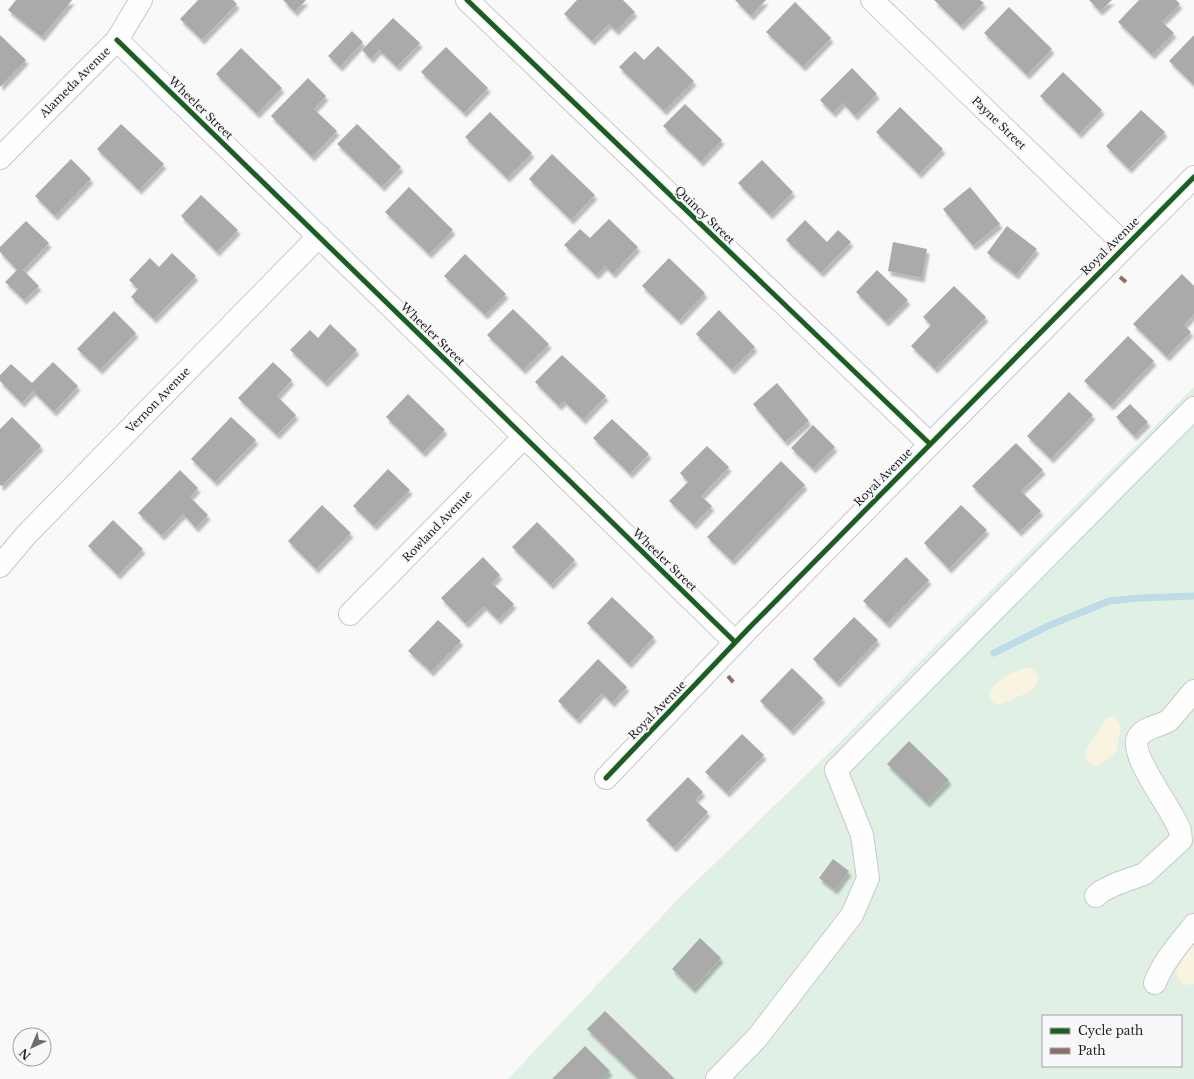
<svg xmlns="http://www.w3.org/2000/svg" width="1194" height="1079" font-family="'Libre Baskerville',serif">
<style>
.green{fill:#e1f0e4;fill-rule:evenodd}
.sand{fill:#f9f4e0}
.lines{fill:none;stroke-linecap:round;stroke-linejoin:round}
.stream{stroke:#bedce8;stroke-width:7}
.building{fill:#abaaab;filter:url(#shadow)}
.minor-casing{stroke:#c8c8c9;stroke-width:24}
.minor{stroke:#fefefe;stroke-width:22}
.quiet{stroke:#8d6e63;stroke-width:4;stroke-dasharray:8 4;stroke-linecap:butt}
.cycleway-casing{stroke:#f8f8fb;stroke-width:8}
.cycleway{stroke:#1b5e20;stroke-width:5}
.labels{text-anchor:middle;stroke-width:4;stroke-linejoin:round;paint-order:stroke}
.street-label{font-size:11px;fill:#212223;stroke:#f8f8fb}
</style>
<defs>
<filter id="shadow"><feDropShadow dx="2.5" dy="4.5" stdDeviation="1" flood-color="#0004"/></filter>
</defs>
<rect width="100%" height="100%" fill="#f9f9fa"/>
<path class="green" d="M1194,387V1079H508L682,895L838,744ZM1043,1016H1181V1066H1043Z"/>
<path class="sand" d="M1029,667L1036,672L1039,678L1032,691L998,705C996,703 992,702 991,699C985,688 1006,675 1014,672C1019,670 1024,669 1029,667Z
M1114,717L1121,725L1117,750L1112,756L1098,766L1091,764L1084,756L1086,750L1107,718Z
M1194,942V984L1184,985L1175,973L1191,944Z"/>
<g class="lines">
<path class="stream" d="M994,653L1048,626L1109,601L1139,598L1194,596"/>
</g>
<path class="building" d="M16,0H72L42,37L8,10Z
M198,0H233L237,4L202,40L180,19Z
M283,0H306L295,12Z
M577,0H623L635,12L616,31L609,24L592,41L564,14Z
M735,0H766L751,16Z
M934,0H980L984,3L961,26Z
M1089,0H1112L1100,11Z
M1139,0H1176L1180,4L1162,22L1174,33L1152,55L1118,22Z
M795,2L831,38L803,67L766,32Z
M1009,7L1052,49L1027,75L984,33Z
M393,18L420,43L397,67L379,50L371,59L362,50Z
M352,31L363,42L340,67L328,56Z
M0,35L26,60L0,87Z
M1194,35V85L1169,61Z
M658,46L694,81L664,111L619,67L635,51L644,60Z
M446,47L488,88L464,113L421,72Z
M241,48L282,88L257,114L216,74Z
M852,68L877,94L855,116L843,103L833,113L820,100Z
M1063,72L1102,110L1079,134L1040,96Z
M308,78L326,96L314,109L337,131L312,157L271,116Z
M685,104L722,140L701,162L663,126Z
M900,107L943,149L919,174L876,132Z
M1141,110L1165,132L1129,169L1106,146Z
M490,112L532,153L507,178L465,137Z
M121,124L164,164L139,190L97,149Z
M357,124L401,167L382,187L337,144Z
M552,154L595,195L571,220L529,179Z
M71,159L91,179L55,216L35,196Z
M762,160L793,192L770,215L738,183Z
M409,187L453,230L429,254L385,212Z
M970,187L1000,224L973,246L943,209Z
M201,195L238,230L217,252L181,216Z
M609,219L638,247L613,274L605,266L596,275L564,245L580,229L590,238Z
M805,220L827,242L838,230L851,242L821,273L786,240Z
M26,221L49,243L23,270L39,286L24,300L5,282L17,270L0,252V247Z
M1007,226L1037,249L1016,275L987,253Z
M893,242L927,249L922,278L888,271Z
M172,253L196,276L154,319L131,297L138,289L129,280L150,258L159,267Z
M465,254L506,294L485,315L444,276Z
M669,258L705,293L679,321L642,286Z
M877,270L908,300L886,322L856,292Z
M1182,274L1194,286V314L1184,325L1191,332L1167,357L1133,324Z
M954,286L986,317L935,369L911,346L931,325L923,317Z
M513,309L549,344L523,370L487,335Z
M719,310L755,347L732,370L696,334Z
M114,311L136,333L100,370L77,349Z
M330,324L357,350L325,383L290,350L310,330L318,338Z
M1128,336L1154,361L1111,406L1084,381Z
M562,355L606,396L583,420L564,401L559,406L535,382Z
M53,362L78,386L54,412L33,391L22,403L0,381V375L11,364L32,383Z
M273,362L292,380L277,396L296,415L277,435L238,398Z
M777,383L809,421L785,442L753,404Z
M1069,392L1093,415L1051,459L1027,436Z
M408,394L445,430L423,453L386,417Z
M1130,404L1148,422L1134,436L1116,417Z
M12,417L41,446L2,486L0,485V429Z
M231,417L256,440L215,482L191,459Z
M612,419L649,454L630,474L593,438Z
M813,425L835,447L813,469L791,448Z
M1016,443L1043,470L1021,491L1041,511L1019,532L972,486Z
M707,446L729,467L701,496L712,506L694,525L669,501L688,482L680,473Z
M781,461L805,485L732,561L707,537Z
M388,469L410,490L374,526L353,506Z
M180,470L198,488L190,497L208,515L196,528L183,514L162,536L138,513Z
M322,505L351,533L316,569L288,541Z
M961,505L987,530L949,569L924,543Z
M113,520L143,549L118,575L88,546Z
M537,522L575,560L551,585L512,547Z
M483,557L500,575L492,583L514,604L498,620L484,606L466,624L441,598Z
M906,557L929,580L887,624L863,601Z
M612,597L654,637L629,664L587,623Z
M854,617L878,640L837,683L813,659Z
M438,620L461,641L431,672L408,651Z
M598,659L627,687L612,703L602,693L577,720L558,701Z
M792,668L823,698L791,731L760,701Z
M742,734L764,755L727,793L705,772Z
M909,741L949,780L927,803L887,764Z
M688,777L703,792L695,800L708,812L674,848L646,820Z
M833,859L849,871L835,890L819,878Z
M700,938L721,958L693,989L672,969Z
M605,1011L675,1079H639L587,1029Z
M585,1046L610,1071L602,1079H552Z"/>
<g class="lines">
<defs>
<path id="minor" d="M467,0L930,444
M872,0L1125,245
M117,40L735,642
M0,158L117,40L141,0
M0,566L26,535L319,236
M350,614L524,437
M606,778L749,628L1194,177
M1096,896L1102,891L1116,884L1144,874L1181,840C1180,838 1181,834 1180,831C1175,812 1126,753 1139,736C1146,727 1159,726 1168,721C1174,716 1188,697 1194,691
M1155,983C1163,961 1180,943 1194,925
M717,1079L757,1038L852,915L868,878L862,835L836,770L1194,408"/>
</defs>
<use href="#minor" class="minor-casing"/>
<use href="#minor" class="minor"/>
<path class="quiet" d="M1120,277L1126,282
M728,676L734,683"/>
<defs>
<path id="cycleway" d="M467,0L930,444
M117,40L735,642
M606,778L749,628L1194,177"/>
</defs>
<use href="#cycleway" class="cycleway-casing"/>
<use href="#cycleway" class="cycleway"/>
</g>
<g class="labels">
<g class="street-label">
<text transform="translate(75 82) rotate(-45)" y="4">Alameda Avenue</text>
<text transform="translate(201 108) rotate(44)" y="4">Wheeler Street</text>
<text transform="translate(999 123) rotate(44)" y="4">Payne Street</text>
<text transform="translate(705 215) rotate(44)" y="4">Quincy Street</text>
<text transform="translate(1110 246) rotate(-45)" y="4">Royal Avenue</text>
<text transform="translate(433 334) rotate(44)" y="4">Wheeler Street</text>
<text transform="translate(158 400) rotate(-46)" y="4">Vernon Avenue</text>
<text transform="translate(883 477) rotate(-45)" y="4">Royal Avenue</text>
<text transform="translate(437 526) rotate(-46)" y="4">Rowland Avenue</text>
<text transform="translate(665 560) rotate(44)" y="4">Wheeler Street</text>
<text transform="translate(657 710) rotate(-46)" y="4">Royal Avenue</text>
</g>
</g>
<rect x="1042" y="1015" width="140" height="52" fill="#f8f8fb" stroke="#a2a2a5"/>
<rect x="1050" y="1028" width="20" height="6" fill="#1b5e20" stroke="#a2a2a5"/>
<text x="1078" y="1035" font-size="12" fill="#212223">Cycle path</text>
<rect x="1050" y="1048" width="20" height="6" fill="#8d6e63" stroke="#a2a2a5"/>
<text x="1078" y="1055" font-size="12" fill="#212223">Path</text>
<g transform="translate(32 1047) rotate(224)"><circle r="19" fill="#f8f8fb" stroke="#a2a2a5"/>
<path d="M0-3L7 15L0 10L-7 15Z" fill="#6d6d6e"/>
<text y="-6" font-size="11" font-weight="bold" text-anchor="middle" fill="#212223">N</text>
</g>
</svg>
